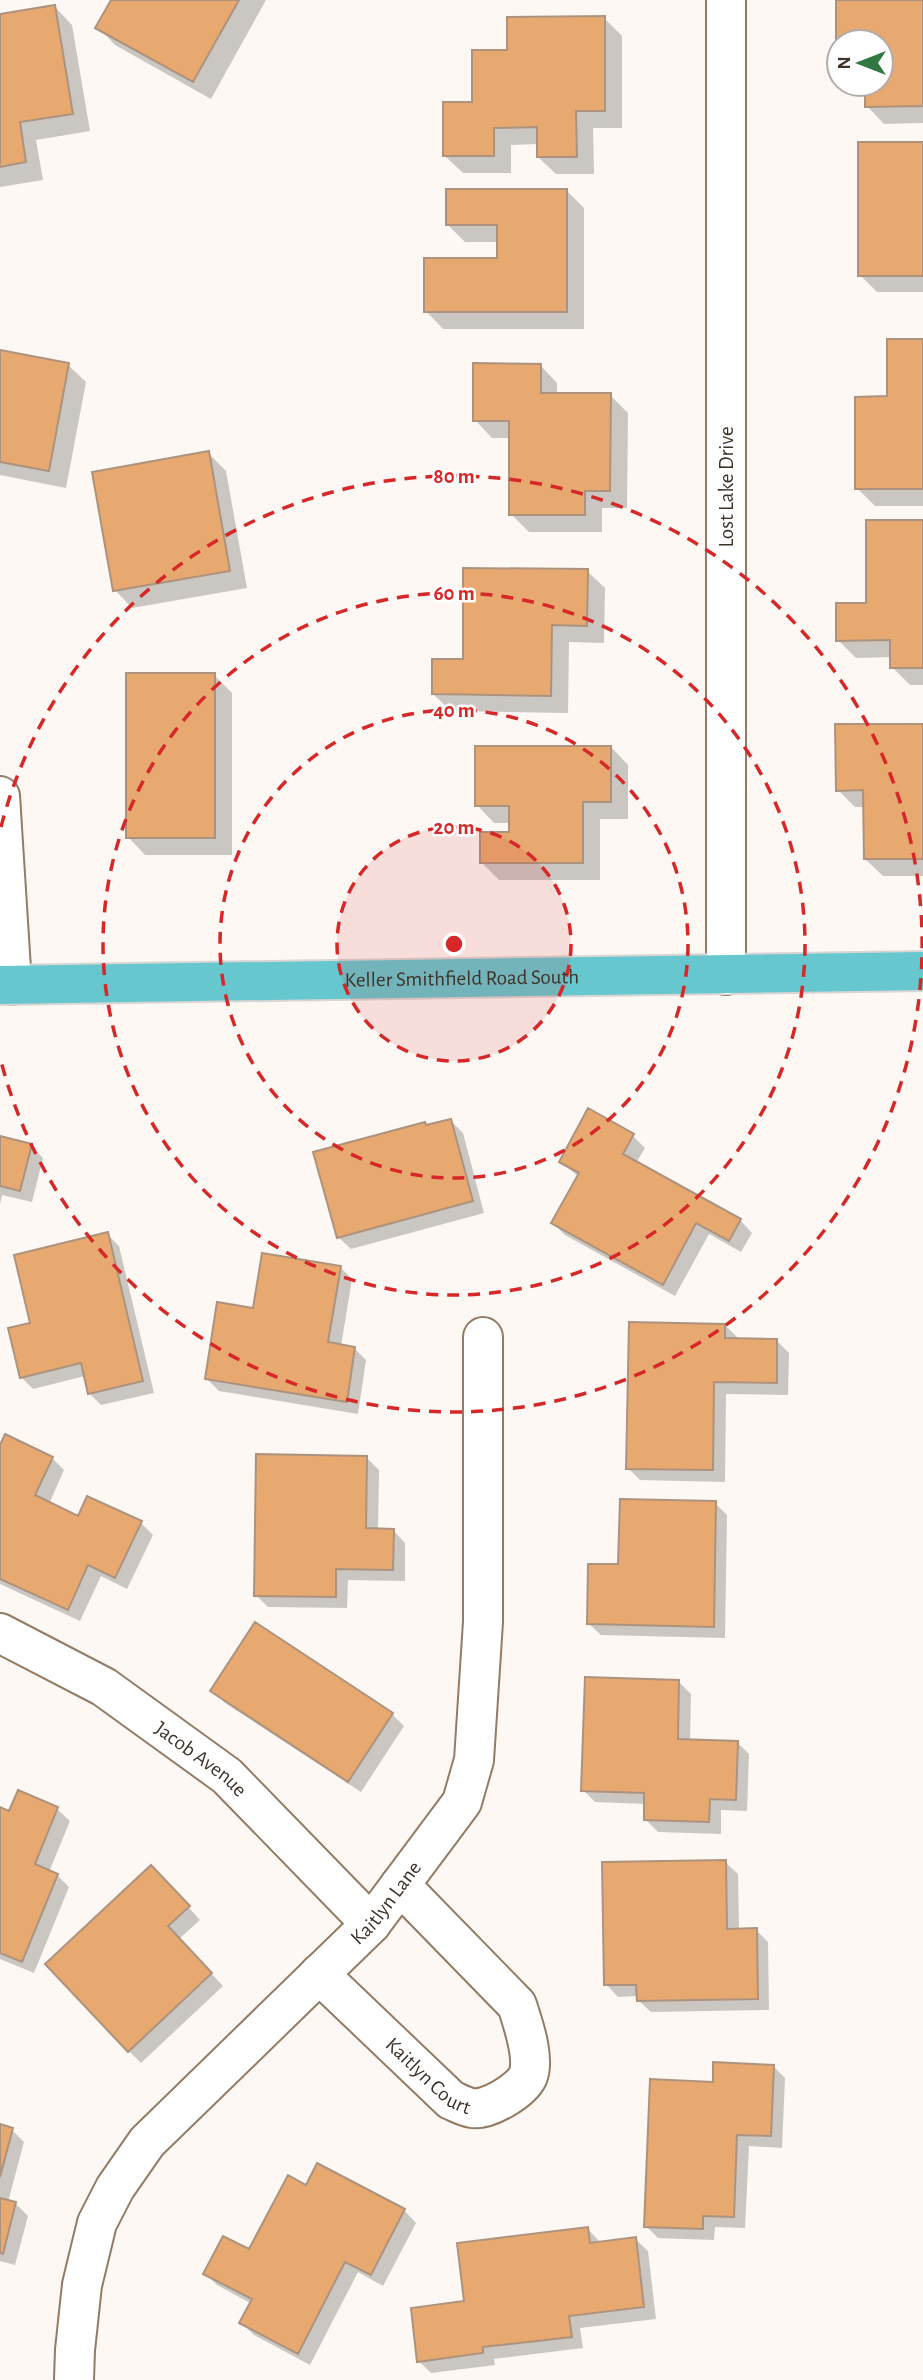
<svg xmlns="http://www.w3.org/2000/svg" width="923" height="2380" font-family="'Alegreya Sans',sans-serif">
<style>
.shadow{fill:#0003}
.building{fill:#e8a970;stroke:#ad937e;stroke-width:2}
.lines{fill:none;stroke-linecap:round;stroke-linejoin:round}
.minor-casing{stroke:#937c66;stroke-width:42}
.major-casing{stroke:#d8d6d4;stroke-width:42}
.minor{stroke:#fff;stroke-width:38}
.major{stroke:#66c7ce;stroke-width:38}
.ring{fill:none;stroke:#d62828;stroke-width:3.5;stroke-dasharray:12 9}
.labels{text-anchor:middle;stroke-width:5;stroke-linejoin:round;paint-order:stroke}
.street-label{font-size:21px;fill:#3d3329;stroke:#fff}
.centre{fill:#d62828;stroke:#fff;stroke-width:3.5}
.ring-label{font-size:21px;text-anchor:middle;font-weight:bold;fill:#d62828;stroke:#fff;stroke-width:5;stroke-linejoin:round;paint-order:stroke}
</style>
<rect width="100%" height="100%" fill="#fdf8f3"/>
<path class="shadow" d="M113,0H266L211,99L115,45L98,27Z
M837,0H923V123L884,124L867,106L866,84H881V42H842L838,38Z
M55,7L72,25L90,131L36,140L43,180L0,187V16Z
M604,18L622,36V128H593L594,174H556L538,157V144L511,145V173H463L445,156L474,103L509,51Z
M923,144V292H877L860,275Z
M566,190L584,208V329H443L426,311L499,259V242H465L448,225Z
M923,341V506H875L857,488L889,398Z
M0,352L68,365L86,382L66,488L0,475Z
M540,365L557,383V395H610L628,413L627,508H602V532H529L511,514V438H492L475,420Z
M208,453L226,471L247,588L132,608L115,590Z
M923,522V685H910L892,667V657L856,658L838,640L867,605Z
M587,571L605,588L604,643L569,642L568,713L451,711L433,694Z
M214,675L232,693V855H145L128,837Z
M923,725V876H883L865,859V807H855L838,790Z
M611,747L628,765V819H600V880H499L481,862L511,834V823H494L477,805Z
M451,1121L463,1133L484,1213L351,1249L338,1237L428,1127Z
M633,1136L645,1148L636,1163L740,1220L752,1233L741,1252L709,1234L675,1296L565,1235L553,1223L579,1177L561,1162Z
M0,1138L31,1146L43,1158L32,1202L2,1195L0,1204Z
M107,1234L119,1246L154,1393L101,1405L89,1393L85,1376L33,1389L21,1377L32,1324Z
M340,1267L352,1279L341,1346L354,1348L366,1360L358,1414L219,1391L207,1379L255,1310Z
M725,1325L737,1337V1340L777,1341L789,1353L788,1395L726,1394L725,1482L640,1480L628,1468Z
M0,1449L52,1458L64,1470L49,1504L79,1518L141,1523L153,1535L127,1589L101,1576L80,1621L0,1584Z
M367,1458L379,1470L378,1530H393L405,1543V1581L348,1580L347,1608L268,1607L256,1595Z
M715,1503L727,1515L725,1638L601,1635L588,1623L620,1566Z
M679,1682L691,1694L690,1741L737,1742L749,1754L747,1811L721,1810V1834L658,1832L646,1820V1804L595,1802L583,1790Z
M213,1691L392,1714L404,1726L361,1792L225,1703Z
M19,1793L57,1809L70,1821L49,1872L57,1875L69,1887L34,1973L0,1959V1809L10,1813Z
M725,1862L738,1874L739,1930H756L768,1942L769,2010L651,2012L638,2000V1996L618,1997L606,1984Z
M163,1879L200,1920L179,1939L223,1986L141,2063L129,2051Z
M773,2066L785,2078L782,2148L749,2146L745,2228L715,2227L714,2240L658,2238L646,2226L714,2083Z
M0,2126L12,2130L24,2142L8,2202L15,2203L28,2216L15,2265L0,2261Z
M306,2187L404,2210L416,2223L383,2286L358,2272L310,2365L254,2335L242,2323L252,2304L217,2285L205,2273L250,2251Z
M587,2228L599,2241L600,2244L635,2239L648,2251L656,2319L580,2328L583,2348L494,2359L495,2365L431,2373L419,2361L466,2303Z"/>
<path class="building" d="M111,0H239L193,82L95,28Z
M836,0H923V106L865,107V84H881V42H864V38L836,39Z
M55,5L73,114L20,122L26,162L0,167V14Z
M605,16V111H576L577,157H537V127L494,128V156H443V102H472V50H507V17Z
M858,142H923V276H858Z
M446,189H567V312H424V258H497V225H446Z
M887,339H923V489H855V397L887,396Z
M0,350L69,363L49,471L0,462Z
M473,363L541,364V393H611L610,491H585V515H509V421H473Z
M209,451L230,571L113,591L92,472Z
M866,520H923V668H890V640L836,641V603H866Z
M463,568L588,569L587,626L552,625L551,696L432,694V659H463Z
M126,673H215V838H126Z
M835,724H923V859H864L863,790L836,791Z
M475,746H611V802H583V863H480V832H509V806H475Z
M588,1108L634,1134L623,1154L741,1219L729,1241L696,1223L663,1285L551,1223L579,1173L559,1162Z
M451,1119L473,1201L337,1238L313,1152L425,1122L426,1125Z
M0,1136L32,1144L20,1191L0,1186Z
M108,1232L143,1381L88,1394L81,1363L20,1378L8,1328L30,1323L14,1255Z
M262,1253L341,1266L328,1342L355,1347L347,1402L205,1379L217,1302L253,1308Z
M629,1322L725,1324V1338L777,1339V1383L714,1382L713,1470L626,1469Z
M5,1434L53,1457L35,1495L78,1516L87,1496L142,1521L115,1578L88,1565L68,1610L0,1579V1445Z
M256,1454L367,1456L366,1528L394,1529L393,1570L336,1569V1597L254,1596Z
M620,1499L716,1501L714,1627L587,1624L588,1564H618Z
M255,1622L393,1713L348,1782L210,1691Z
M585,1677L679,1680L678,1739L738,1741L736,1800L710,1799L709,1822L644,1820V1793L581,1791Z
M18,1790L58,1807L35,1864L58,1874L22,1962L0,1953V1807L9,1811Z
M726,1860L727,1929L757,1928L758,1999L637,2001L636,1985H604L602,1862Z
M151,1865L190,1906L168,1926L212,1973L128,2052L45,1964Z
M713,2062L774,2065L771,2136L737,2135L734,2217L703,2216V2229L644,2227L650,2079L713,2082Z
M0,2124L13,2128L0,2177Z
M317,2163L405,2209L371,2275L345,2262L298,2354L239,2323L252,2299L203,2274L223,2236L249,2249L288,2175L306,2185Z
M0,2198L16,2202L3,2254L0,2253Z
M588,2227L590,2243L636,2237L644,2307L569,2316L572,2337L483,2347V2353L417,2362L411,2308L464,2301L457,2243Z"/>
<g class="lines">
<defs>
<g id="minor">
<path d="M726,0V975"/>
<path d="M0,796L12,985"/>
<path id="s1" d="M0,1633L104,1687L227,1776L371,1924"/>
<path id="s2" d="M319,1974L451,2100C458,2103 465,2107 472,2108C487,2111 521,2091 528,2076C535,2057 523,2024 517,2005L400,1885"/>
<path id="s3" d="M74,2380L75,2350L82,2285L97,2223L115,2188L147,2142L371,1924L462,1802L474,1760L483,1622V1337"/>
</g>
<g id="major">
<path id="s4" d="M0,985L923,971"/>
</g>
</defs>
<use href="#minor" class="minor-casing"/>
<use href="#major" class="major-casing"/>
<use href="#minor" class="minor"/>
<use href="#major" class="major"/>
</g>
<circle cx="454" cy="944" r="117" fill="#d62828" fill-opacity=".12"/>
<g class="ring">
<circle cx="454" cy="944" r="117"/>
<circle cx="454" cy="944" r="234"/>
<circle cx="454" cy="944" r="351"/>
<path d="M1 827A468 468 0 1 1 1 1061"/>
</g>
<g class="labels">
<g class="street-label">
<text transform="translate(726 487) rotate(-90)" y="7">Lost Lake Drive</text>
<text dy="7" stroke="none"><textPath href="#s4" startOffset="462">Keller Smithfield Road South</textPath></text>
<text dy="7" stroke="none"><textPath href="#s1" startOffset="238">Jacob Avenue</textPath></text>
<text dy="7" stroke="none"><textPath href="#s3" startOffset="593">Kaitlyn Lane</textPath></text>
<text dy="7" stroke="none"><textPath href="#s2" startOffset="150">Kaitlyn Court</textPath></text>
</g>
</g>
<circle cx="454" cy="944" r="10" class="centre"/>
<g class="ring-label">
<text x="454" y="483">80 m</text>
<text x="454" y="600">60 m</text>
<text x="454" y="717">40 m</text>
<text x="454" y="834">20 m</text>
</g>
<g transform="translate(860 63) rotate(270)"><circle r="33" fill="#ffffff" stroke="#b1ada9" stroke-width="2"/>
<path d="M0-5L12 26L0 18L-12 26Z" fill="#307743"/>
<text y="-10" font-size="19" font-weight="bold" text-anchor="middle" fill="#3d3329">N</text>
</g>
</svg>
